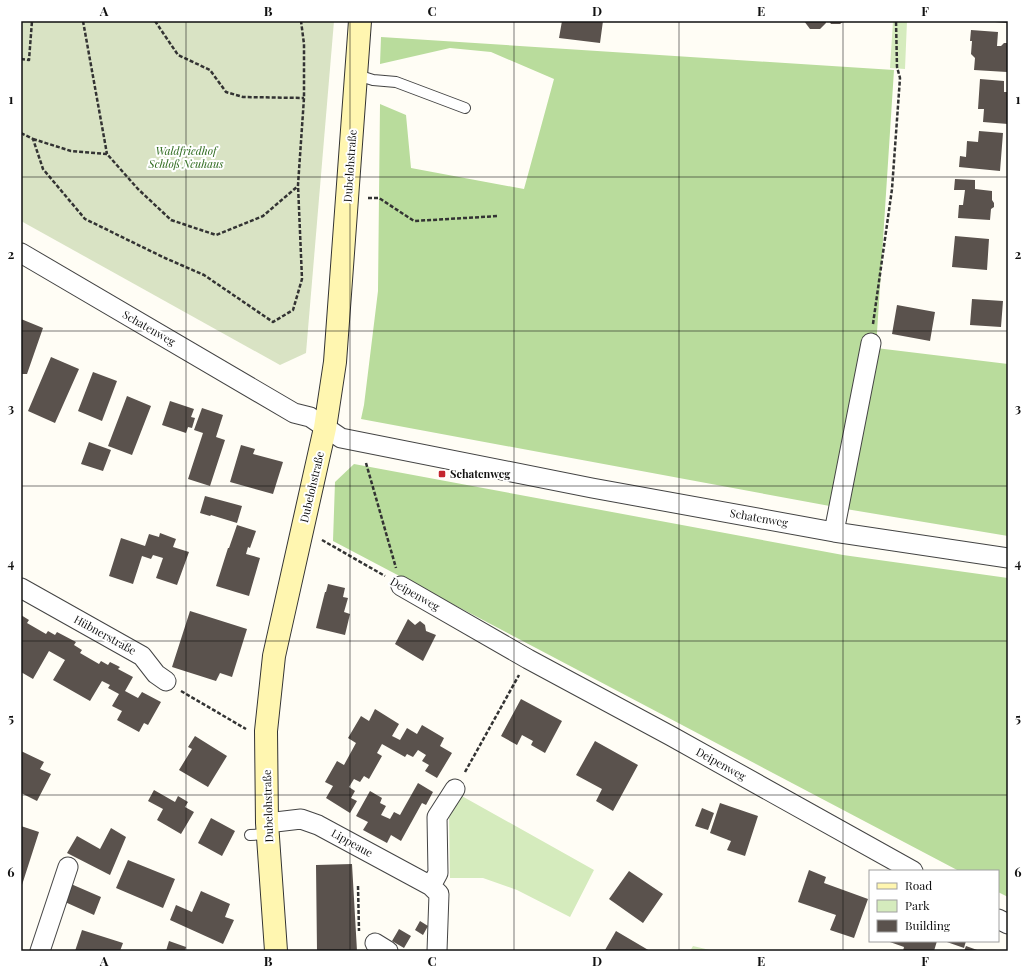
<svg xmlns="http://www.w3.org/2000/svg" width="1029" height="972" font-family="'Playfair Display',serif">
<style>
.green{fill:#d5ebbd}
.forest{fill:#b9dc9c}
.cemetery{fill:#d9e3c4}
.building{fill:#5a524d}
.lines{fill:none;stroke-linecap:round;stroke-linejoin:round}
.service-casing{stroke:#444;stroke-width:12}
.minor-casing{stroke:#444;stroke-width:21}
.secondary-casing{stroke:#333;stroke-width:24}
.path{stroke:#333;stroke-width:2.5;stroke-dasharray:4 2;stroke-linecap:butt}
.service{stroke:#fff;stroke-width:10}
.minor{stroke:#fff;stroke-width:19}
.secondary{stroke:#fff6b0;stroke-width:22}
.grid{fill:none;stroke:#111;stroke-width:1;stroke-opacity:0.55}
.poi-dot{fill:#c4262e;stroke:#fff;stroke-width:1.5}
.labels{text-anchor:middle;stroke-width:4;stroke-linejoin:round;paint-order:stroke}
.park-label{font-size:11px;font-style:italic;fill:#2f6b1f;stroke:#fff}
.street-label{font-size:11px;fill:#111;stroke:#fff}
.poi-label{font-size:11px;font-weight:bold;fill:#111;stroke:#fff;text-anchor:start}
.neatline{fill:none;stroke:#111;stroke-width:1.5}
.grid-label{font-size:13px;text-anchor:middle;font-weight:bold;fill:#111}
</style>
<rect width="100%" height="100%" fill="#fffdf5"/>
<path class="green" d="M893,21H907L905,69L890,68Z
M460,795L594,870L570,917L517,890L483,878H450L449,813Z
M693,946L714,951H690Z"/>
<path class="forest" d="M381,37L894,70L876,348L1008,364V536L846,509L361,419L364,405L378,291L380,104L406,115L411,168L524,189L554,79L491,52L450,48L380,64Z
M354,464L843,555L1008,578V897L998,892V871H959L333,541L335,482Z"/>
<path class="cemetery" d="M21,21H334L306,353L280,365L21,221Z"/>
<path class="building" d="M562,21H603L600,43L559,38Z
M804,21H826V23L820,29H810Z
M829,21H844L840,24H831Z
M995,21H1007V23L995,22Z
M971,30L998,32L997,46H1001L1004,43H1008L1007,72L974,70L975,58L971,54L972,41H970Z
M980,79L1004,81V92H1008V124L983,122L984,109H978Z
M979,131L1003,133L1000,171L959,167L960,156L966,157L967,141L978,142Z
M955,179L975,180V189L992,191V200L994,203V207L991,209L990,220L958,218L959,205H963L965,190H954Z
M955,236L989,239L987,270L952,267Z
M972,299L1003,301L1001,327L970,325Z
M897,305L935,312L930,341L892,334Z
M21,319L43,328L27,374H21Z
M51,357L79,369L55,423L28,411Z
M93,372L117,381L102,421L78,411Z
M127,396L151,406L132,455L108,446Z
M170,401L194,409L191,417L195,418L192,428L188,427L186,433L162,425Z
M202,408L223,415L216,437L225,440L210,486L188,479L203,433L194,430Z
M89,442L111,450L103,471L81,464Z
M241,445L255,449L253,454L283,462L273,494L230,482Z
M205,496L242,506L237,523L211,515L210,516L200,513Z
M237,525L256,531L250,548L248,547L246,554L260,558L249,596L216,586L228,548H229Z
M160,533L176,539L173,547L189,552L177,585L156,578L163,558L153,555L151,559L142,556L133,584L109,576L121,538L145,546L149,534L159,537Z
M328,584L345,588L343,597L348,598L344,612L350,614L345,635L316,628L325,592H326Z
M190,611L247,629L232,677L220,673L216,681L172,667Z
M21,615L29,620L27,623L46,634L48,631L55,635L57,632L76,642L74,645L82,650L80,653L99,664L101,661L108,665L110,662L120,667L118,669L133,677L125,691L138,698L142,692L161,702L148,725L144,723L139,732L117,720L122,711L112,706L119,694L108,688L110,685L102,681L90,701L53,680L65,660L49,651L33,679L21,672Z
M408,619L415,625L420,621L425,625L426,631L436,635L423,661L395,644Z
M521,699L562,721L545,753L531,745L533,741L522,735L517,745L501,736Z
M375,709L399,724L392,736L400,740L407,728L417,734L422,725L444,738L440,746L452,753L437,778L425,771L429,765L422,761L426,755L418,750L413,757L407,754L405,757L382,744L377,753L382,756L369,779L364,776L360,782L354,779L349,787L355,791L351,798L357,801L350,813L326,798L333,786L325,782L337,761L344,765L356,743L348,738L361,716L369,721Z
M195,736L227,756L208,787L179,770L192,749L188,747Z
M595,741L638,765L613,811L596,801L602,789L576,775Z
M21,751L44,762L40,769L51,774L37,801L21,793Z
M418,783L433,792L426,805L422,803L401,841L391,835L387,843L363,830L368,822L356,816L370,791L382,798L380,803L386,806L381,815L390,819L394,812L400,815Z
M154,790L175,802L178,796L188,802L185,807L194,812L181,834L157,820L163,809L148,801Z
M720,803L758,816L745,856L727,850L731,841L710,833Z
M702,808L714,813L708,830L695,826Z
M211,818L235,831L222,856L198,843Z
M21,826L39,832L21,888Z
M111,828L126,837L110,875L67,853L77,836L100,849Z
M128,860L175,879L163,908L116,888Z
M352,864L357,951H317L316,865Z
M809,870L826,877L824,883L868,899L854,938L830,930L836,915L798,902Z
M629,871L663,894L643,923L609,899Z
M71,884L101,897L94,915L65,902Z
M201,891L230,904L225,917L234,920L223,944L170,920L176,905L192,912Z
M420,921L428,926L423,935L415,930Z
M399,929L411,936L404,948L392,941Z
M82,930L123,943L120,951H75Z
M616,931L650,951H607L605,950Z
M169,941L186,947L185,951H166Z
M887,941H937L934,951H903L904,947Z
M944,941H966L964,948Z
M966,946L980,951H964Z"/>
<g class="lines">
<defs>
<path id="service" d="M357,75L373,80L396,82L465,108
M250,835L268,834"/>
<path id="minor" d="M21,253L294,413L310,417L341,438L592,488L834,532L1008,558
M834,532L871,343
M401,586L528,659L671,736L913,871
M21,588L142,656L156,674L166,681
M267,823L301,819L318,825L431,886L439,894L437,951
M431,886L438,873L437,817L455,789
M998,919L1008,924
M375,943L388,951
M40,951L68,867"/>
<path id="secondary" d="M276,951L267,823L266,731L274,656L325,428L335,362L360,21"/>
</defs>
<use href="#service" class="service-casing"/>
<use href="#minor" class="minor-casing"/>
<use href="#secondary" class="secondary-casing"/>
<path class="path" d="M83,21L107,154
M155,21L178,55L210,70L226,92L243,97L304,98
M21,59L29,60L32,21
M21,133L33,139L43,169L85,219L165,258L204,275L273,322L293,310L302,279L298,185L304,98V44L301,21
M33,139L71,151L107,154L138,189L171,220L216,235L263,216L298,186
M368,198H379L414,221L499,216
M873,324L892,189L900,78L897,67L896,21
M366,463L396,568
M322,540L385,576
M181,691L246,729
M465,772L519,675
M358,886L359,931"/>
<use href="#service" class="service"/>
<use href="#minor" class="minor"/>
<use href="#secondary" class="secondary"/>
</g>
<path class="grid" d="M186,21V951M350,21V951M514,21V951M679,21V951M843,21V951M21,177H1008M21,331H1008M21,486H1008M21,641H1008M21,795H1008"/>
<rect class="poi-dot" x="438" y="470" width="8" height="8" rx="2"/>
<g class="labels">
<g class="park-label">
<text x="186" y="155">Waldfriedhof<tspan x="186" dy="13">Schloß Neuhaus</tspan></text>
</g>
<g class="street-label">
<text transform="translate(350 166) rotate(-86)" y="4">Dubelohstraße</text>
<text transform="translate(149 328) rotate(30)" y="4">Schatenweg</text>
<text transform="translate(312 487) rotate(-77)" y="4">Dubelohstraße</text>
<text transform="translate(759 518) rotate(10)" y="4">Schatenweg</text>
<text transform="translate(415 594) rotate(30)" y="4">Deipenweg</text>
<text transform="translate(105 635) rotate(29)" y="4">Hübnerstraße</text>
<text transform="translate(721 764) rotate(29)" y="4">Deipenweg</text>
<text transform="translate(268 806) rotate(-92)" y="4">Dubelohstraße</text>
<text transform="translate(352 843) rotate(29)" y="4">Lippeaue</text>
</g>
<g class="poi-label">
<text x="450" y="478">Schatenweg</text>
</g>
</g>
<rect width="1029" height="972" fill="none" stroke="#ffffff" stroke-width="44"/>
<rect x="869" y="870" width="130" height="72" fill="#ffffff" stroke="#a0a0a0"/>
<rect x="877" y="883" width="20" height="6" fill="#fff6b0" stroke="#a0a0a0"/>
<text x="905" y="890" font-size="12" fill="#111111">Road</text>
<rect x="877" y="900" width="20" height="12" fill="#d5ebbd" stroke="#a0a0a0"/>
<text x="905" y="910" font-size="12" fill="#111111">Park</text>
<rect x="877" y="920" width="20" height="12" fill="#5a524d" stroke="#a0a0a0"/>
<text x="905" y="930" font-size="12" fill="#111111">Building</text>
<rect x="22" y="22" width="985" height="928" class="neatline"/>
<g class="grid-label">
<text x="104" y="16">A</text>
<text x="268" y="16">B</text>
<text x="432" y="16">C</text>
<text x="597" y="16">D</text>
<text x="761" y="16">E</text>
<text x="925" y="16">F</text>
<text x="11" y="104">1</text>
<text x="1018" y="104">1</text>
<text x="11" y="259">2</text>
<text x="1018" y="259">2</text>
<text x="11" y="413">3</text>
<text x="1018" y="413">3</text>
<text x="11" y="568">4</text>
<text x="1018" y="568">4</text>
<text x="11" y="723">5</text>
<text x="1018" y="723">5</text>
<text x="11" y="877">6</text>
<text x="1018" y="877">6</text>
<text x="104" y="966">A</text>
<text x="268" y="966">B</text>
<text x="432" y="966">C</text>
<text x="597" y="966">D</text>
<text x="761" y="966">E</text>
<text x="925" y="966">F</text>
</g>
</svg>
